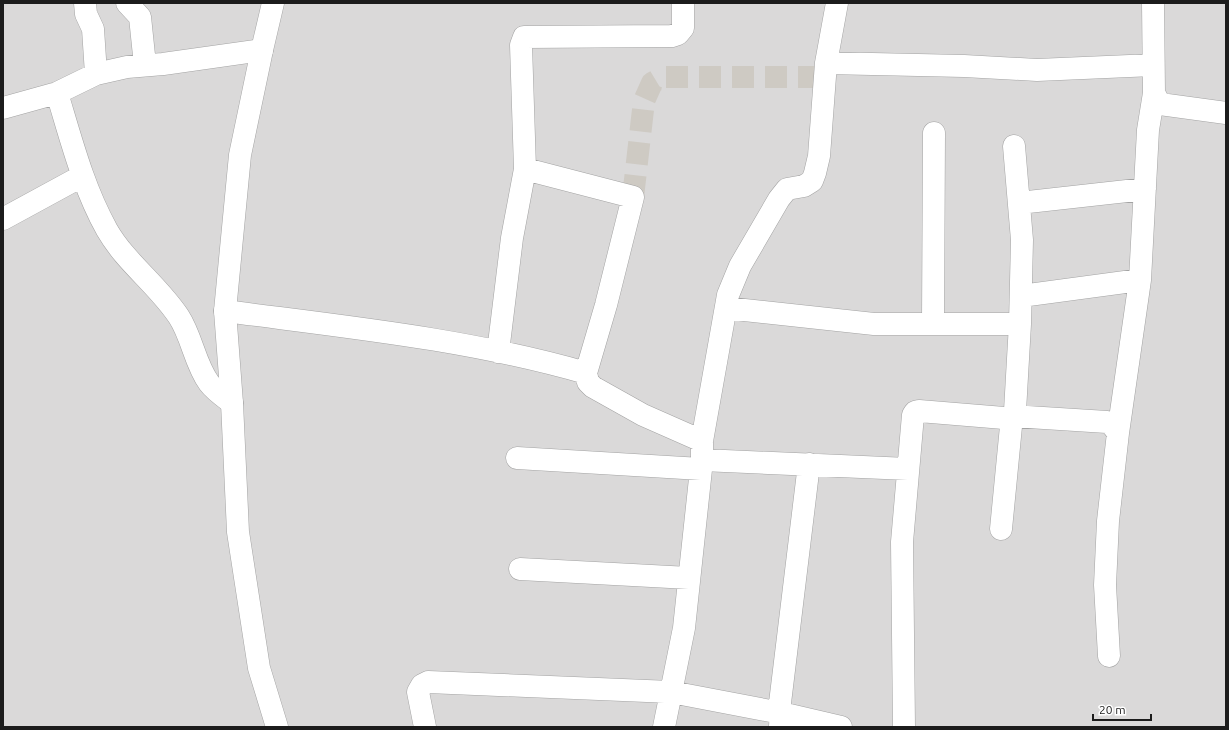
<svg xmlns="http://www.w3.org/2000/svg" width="1229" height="730" font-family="Ubuntu,sans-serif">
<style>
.residential{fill:#dad9d9}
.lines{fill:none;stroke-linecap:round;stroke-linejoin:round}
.minor-tunnel{stroke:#cecac3;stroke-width:22;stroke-dasharray:22 11;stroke-linecap:butt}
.minor-casing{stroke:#a3a3a3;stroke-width:23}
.tertiary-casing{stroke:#a3a3a3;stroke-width:23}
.minor{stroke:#fff;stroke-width:22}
.tertiary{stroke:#fff;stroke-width:22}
</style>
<rect width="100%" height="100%" fill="#eee9e1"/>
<path class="residential" d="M3,3H1226V727H3Z"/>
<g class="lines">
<path class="minor-tunnel" d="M633,197L644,101L652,83L662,77H825"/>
<defs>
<path id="minor" d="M85,3L86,14L93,29L96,74
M127,3L140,17L145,65
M1153,3L1154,93L1160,104L1226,113
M826,63L964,66L1037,70L1153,65
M57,93C71,139 83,187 107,230C126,263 158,285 179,317C192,337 195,364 209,383C215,391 224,397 232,403
M3,108L57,93L96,74L127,67L163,64L262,50
M1014,146L1022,240L1020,324
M525,169L521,45L524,37L672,36L678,34L683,28V3
M1019,203L1145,189
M3,219L82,176
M1021,296L1140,280
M726,308L874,324H1020L1015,411L1012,416L1004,418L919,411L915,412L913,415L902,542L904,727
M225,311C346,327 468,339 586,373
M933,324L934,133
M498,352L512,238L525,169L633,197L606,305L586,373L588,382L593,387L643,415L702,441
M1118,433L1140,280L1148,130L1154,93
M517,458L701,469
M702,460L908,469
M1001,529L1012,416L1107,422L1112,425L1118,433L1108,521L1105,585L1109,656
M520,569L689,578
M780,726L781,713L780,703L809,464
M425,727L418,692L422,685L428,682L671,692L781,713L841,727
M664,727L684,628L702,460V441L728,295L740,266L779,199L787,189L804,186L812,181L815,173L819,156L826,63L837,3"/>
<path id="tertiary" d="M273,3L262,50L240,155L225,311L232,403L238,532L259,668L277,727"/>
</defs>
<use href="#minor" class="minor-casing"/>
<use href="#tertiary" class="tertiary-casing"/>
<use href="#minor" class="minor"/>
<use href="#tertiary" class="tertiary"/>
</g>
<rect width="1229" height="730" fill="none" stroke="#1c1c1c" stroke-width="8"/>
<path d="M1093 714v6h58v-6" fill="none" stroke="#1c1c1c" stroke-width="2"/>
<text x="1099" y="714" font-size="12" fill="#1c1c1c" stroke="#ffffff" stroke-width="3" paint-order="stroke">20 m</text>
</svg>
